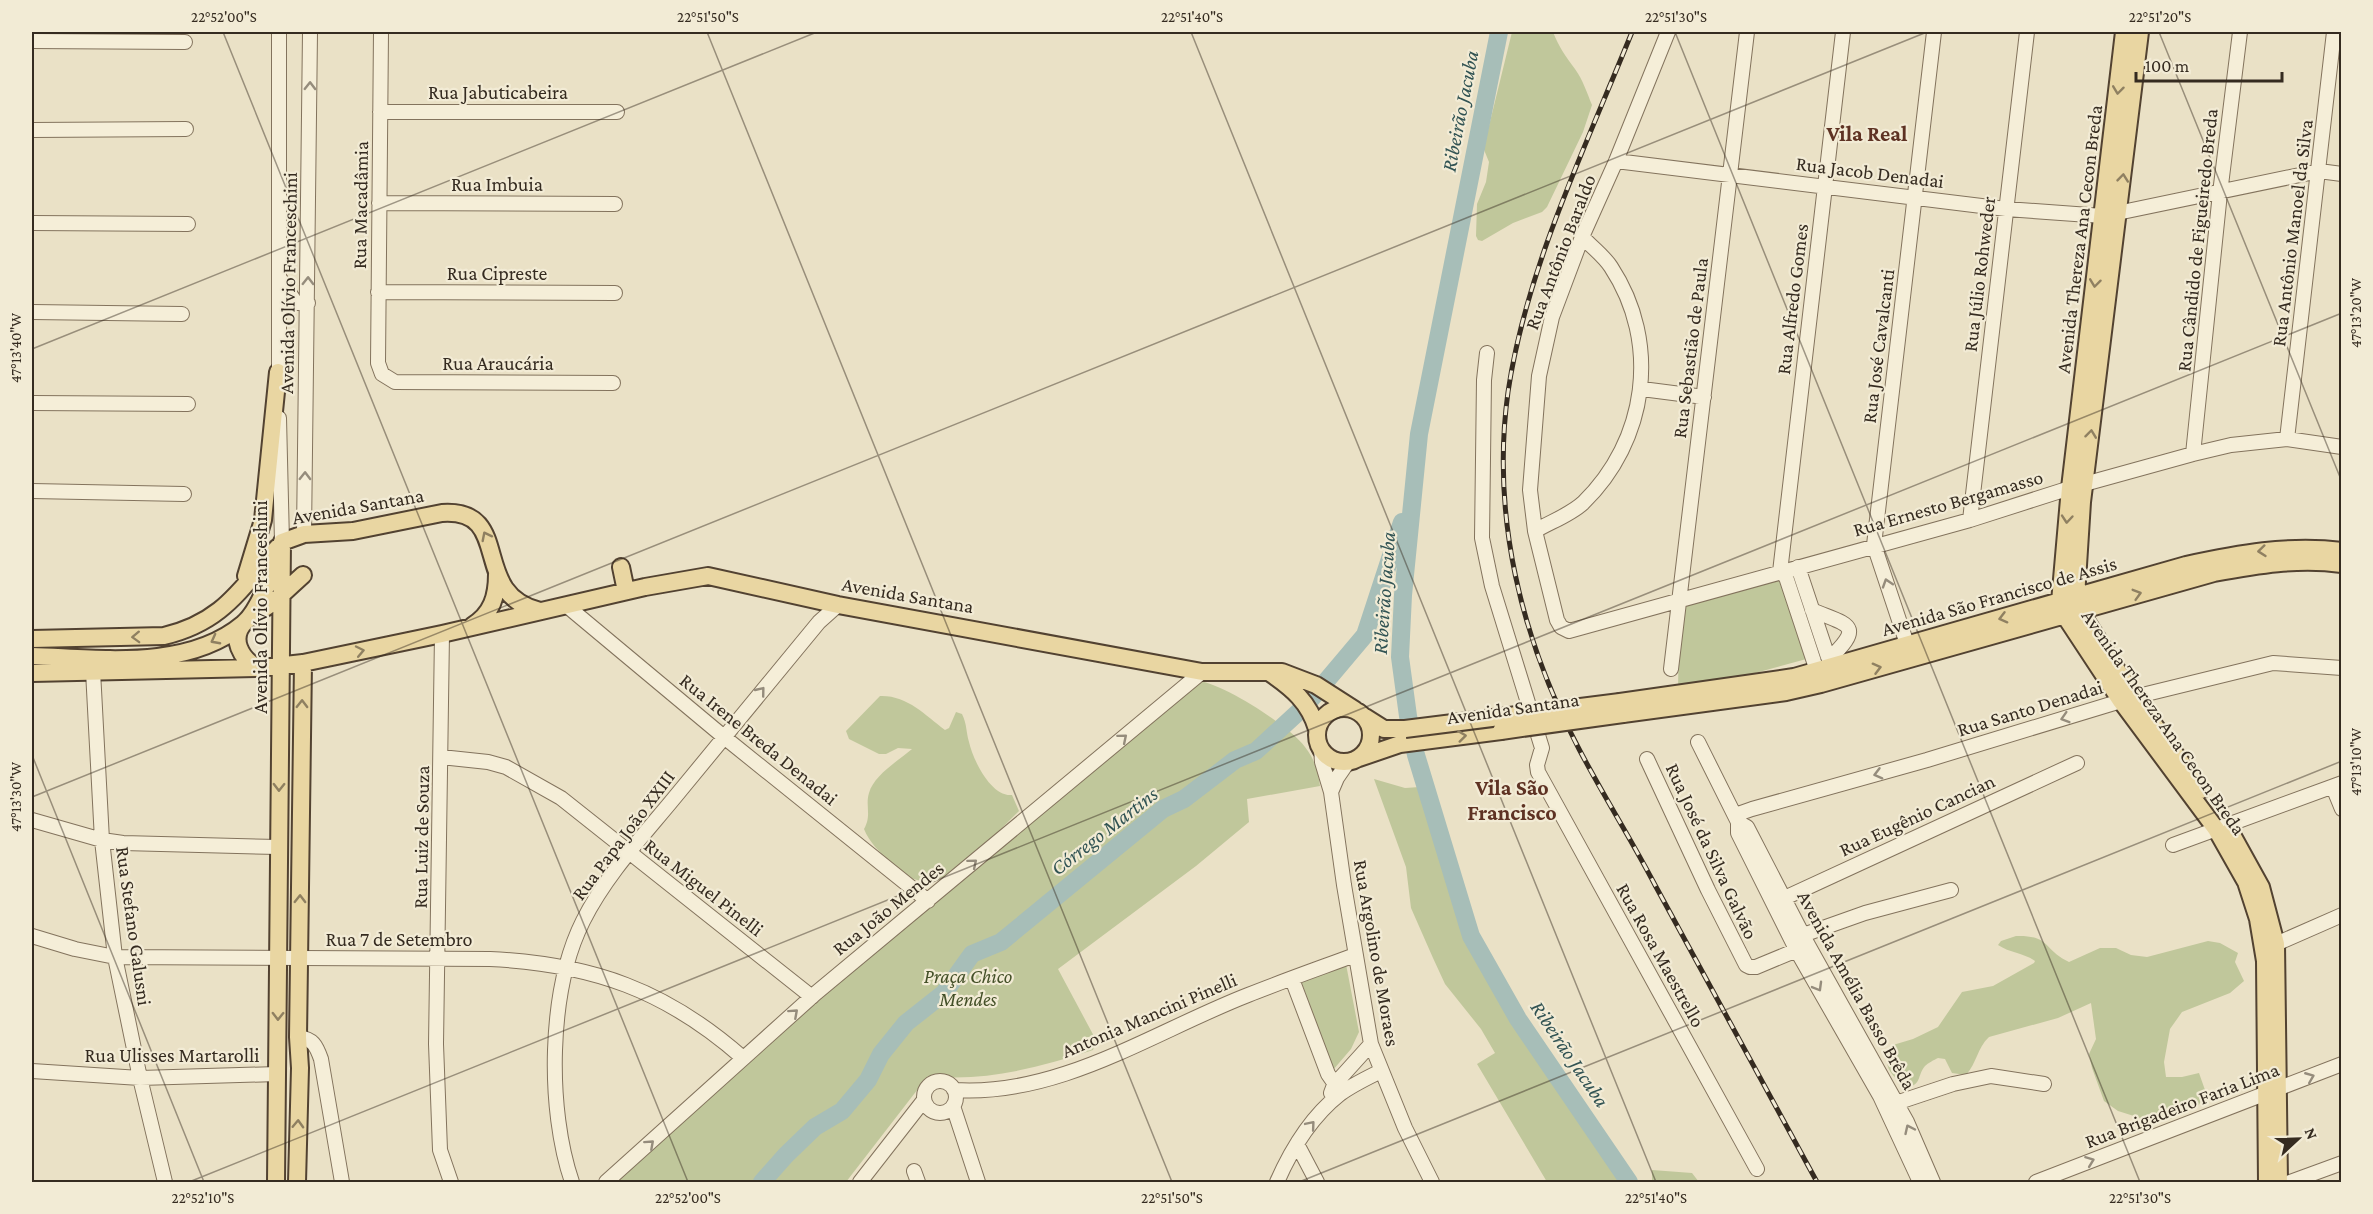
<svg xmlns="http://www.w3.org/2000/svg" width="2373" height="1214" font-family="'Crimson Pro',serif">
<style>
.green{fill:#c0c79b}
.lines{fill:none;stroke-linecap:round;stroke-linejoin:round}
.river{stroke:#a7beb8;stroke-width:18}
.minor-casing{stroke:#83735d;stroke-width:16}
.major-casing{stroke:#524231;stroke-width:20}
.minor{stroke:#f5eed8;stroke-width:14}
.major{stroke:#e9d6a2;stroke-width:16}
.rail-casing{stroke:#352b20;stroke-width:5}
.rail{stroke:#f2ebd5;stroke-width:3;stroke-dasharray:9;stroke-linecap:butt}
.major-bridge-casing{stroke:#524231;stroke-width:20;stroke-linecap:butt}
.major-bridge{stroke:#e9d6a2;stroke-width:16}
.oneway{stroke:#958c7c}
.oneway2{stroke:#8f8061}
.ticks{fill:none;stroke:#352b20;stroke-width:1.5;stroke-opacity:0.45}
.labels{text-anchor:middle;stroke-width:4.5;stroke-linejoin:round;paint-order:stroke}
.street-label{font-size:20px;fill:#352b20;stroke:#f2ebd5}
.park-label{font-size:20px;font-style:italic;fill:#445028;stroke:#f2ebd5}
.water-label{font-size:21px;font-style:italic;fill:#315353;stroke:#f2ebd5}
.quarter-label{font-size:22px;font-weight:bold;fill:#5e3223;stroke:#f2ebd5}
.neatline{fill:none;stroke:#352b20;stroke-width:2}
.ticks-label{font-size:15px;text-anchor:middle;fill:#352b20}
</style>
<rect width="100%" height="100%" fill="#eae1c6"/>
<path class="green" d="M1512,32H1553C1559,47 1566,57 1575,69C1583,80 1587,93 1592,105L1583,132L1547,207L1542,212L1513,223L1482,241L1478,240L1476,236L1477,204L1486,182L1489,162L1480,140L1485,138L1488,130Z
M1781,576L1810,658L1678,694L1679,614L1687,603Z
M1195,680C1221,682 1290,726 1305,747C1315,760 1318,771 1320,786L1247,799L1249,822L1196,866L1058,969L1096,1040L1093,1050C1038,1068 985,1082 928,1076L846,1182H609L749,1058Z
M880,696C907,695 925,715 945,730L949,728L956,712L962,714C967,724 966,732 969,742C973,760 991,797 1012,795L1019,811C985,842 937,915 889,862C880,852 869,842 864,829C872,815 865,806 869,793C874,775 898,761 912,749L898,748L886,754H879L849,739L846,731Z
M1374,779L1405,788L1420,787L1468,942L1481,968L1501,1002L1622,1182H1547L1477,1064L1495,1053L1481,1029L1445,984L1433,958L1411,908L1406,867Z
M2016,936C2051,935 2043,950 2069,962L2100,948H2116L2131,955L2147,957L2208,941L2220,943L2238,953L2235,962L2244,981L2230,993L2182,1012L2170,1029L2164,1062L2166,1077H2182L2199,1073L2205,1090L2199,1105L2170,1119L2153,1122L2118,1111L2104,1101L2092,1068L2089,1054L2096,1039L2091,1003L2058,1018L1989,1037C1977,1048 1977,1063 1966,1075L1952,1073L1945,1059L1938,1058C1934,1060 1928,1063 1925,1066C1917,1075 1922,1086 1906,1087C1889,1073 1881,1066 1893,1045L1913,1039L1938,1027L1962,992L1993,986L2034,963L2035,961C2024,953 2010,953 1998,945L2001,941Z
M1345,959L1359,1032L1351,1049L1333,1070L1300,978Z
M1652,1170L1692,1173L1699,1182H1652Z"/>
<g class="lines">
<path class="river" d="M1499,32L1419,434L1403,595L1400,657L1408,716L1416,755L1471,936L1518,1019L1629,1182
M762,1182L786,1155L815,1127L842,1111L868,1080L881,1054L906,1023L944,993L972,954L1001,942L1163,809L1184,799L1235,760L1256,751L1306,705L1365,635L1402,522"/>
<defs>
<path id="minor" d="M381,32L378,363L382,374L395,382L613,383
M1668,32L1616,161L1582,237L1552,317L1539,376L1530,490L1535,531L1557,620L1561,627L1569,631L1970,520L2070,488L2193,454L2231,445L2287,439L2342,447
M32,41L185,42
M380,112H617
M32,130L186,129
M1616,161L2006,209L2103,216L2319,171L2342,174
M379,203L615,204
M32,223L188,224
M279,277L296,303H308
M378,292L615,293
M32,312L182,314
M1487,353L1484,380L1482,538L1492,586L1542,748L1537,765L1538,772L1757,1169
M279,381V32
M1642,389L1704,397
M32,403L188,404
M279,418L282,542
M2287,439L2334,32
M2193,454L2220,193L2240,32
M32,491L184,494
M1970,520L2027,32
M1535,531C1550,522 1570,515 1583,503C1647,441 1661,343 1611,267C1604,256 1592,247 1582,237
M304,534L310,32
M1798,567L1834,675
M1784,571L1820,680
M1780,572L1843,32
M567,606L724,737L928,901
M1812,610C1847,625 1866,624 1829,659
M442,634L436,1044L440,1150L451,1182
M1910,653L1874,545L1934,32
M1671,669L1747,32
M93,671L102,840L115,957L140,1078L165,1182
M1698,742L1738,822V833L1797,951L1880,1096L1920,1182
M1321,749L1322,762L1331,792L1344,885L1371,1044L1405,1128L1432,1182
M441,757L488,762L506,767L561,798L812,997
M1647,759L1708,890L1746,965L1750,967H1756L1804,947
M2333,787L2342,809
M1331,792L1337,778L1348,762
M1735,815L1752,809L1927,760L2134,697L2273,663L2342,668
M32,820L102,840L123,843L278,847
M1738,822L1747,827L1808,945L1907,1122L1933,1182
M2173,845L2342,783
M1776,902L2077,763
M1803,935L1865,913L1951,890
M32,936L75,949L115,957L490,959C592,964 666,990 743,1058
M2276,944L2342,915
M1292,979L1328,1074L1341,1093
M298,1037C313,1039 316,1045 321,1059L342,1182
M32,1071L140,1078L277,1074
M924 1097a16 16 0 1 1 32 0a16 16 0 1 1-32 0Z
M954,1090C1059,1097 1153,1032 1248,995C1283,981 1320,968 1355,955
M1331,1093L1334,1085L1371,1044
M1896,1103L1953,1084L1991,1076L2044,1084
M953,1106L978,1182
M1297,1144L1317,1182
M914,1171L918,1182
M572,1182C547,1109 548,991 583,921C606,875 643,836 675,797C723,738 771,680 819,622L838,605
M606,1182L816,993L1202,672
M860,1182L924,1100
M1277,1182C1291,1150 1312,1116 1340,1094C1352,1085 1367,1078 1381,1071
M2036,1182L2342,1064
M2290,1182L2342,1163"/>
<path id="major" d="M2124,32L2070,488L2060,602L2065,616L2121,701L2216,829L2246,882L2258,919L2265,961L2267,1182
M2140,32L2082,502L2076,597L2080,611L2134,697L2201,790
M621,567L626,591
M246,576L263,520L278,372
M472,626C492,614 497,596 497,574
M32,639L164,636C223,622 240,589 278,547
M32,656C99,658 187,671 243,624C261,609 275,564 282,542L304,534L353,531L442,513C515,508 468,594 540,611
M258,668C241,659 229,638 245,622C253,615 263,610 272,603C283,594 293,584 303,575
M32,673L258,668L303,663L442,634L645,587L708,576L838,605L1202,672H1282L1316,685L1355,710
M1270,673C1292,688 1309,702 1317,729
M1620,702L1794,677L2186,565C2237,554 2289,544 2342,551
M1317 735a27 27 0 1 1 54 0a27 27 0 1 1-54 0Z
M1623,714L1786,692L1821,684L2214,573C2257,565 2298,558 2342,564
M1365,717L1384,729H1405
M1359,758L1400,744L1501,731
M2230,831L2261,887L2276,944L2279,1182
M276,1182L282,542
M297,1182L300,1068L298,1037L303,663"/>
</defs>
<use href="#minor" class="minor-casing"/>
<use href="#major" class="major-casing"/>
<use href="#minor" class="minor"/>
<use href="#major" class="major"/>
<defs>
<path id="rail" d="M1632,32C1586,146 1526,269 1508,392C1491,515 1521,639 1579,749C1603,795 1631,839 1655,885C1709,984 1763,1083 1817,1182"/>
</defs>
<use href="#rail" class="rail-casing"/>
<use href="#rail" class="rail"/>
<defs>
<path id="major-bridge" d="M1405,729L1620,702
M1501,731L1623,714"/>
</defs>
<use href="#major-bridge" class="major-bridge-casing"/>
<use href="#major-bridge" class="major-bridge"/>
</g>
<defs><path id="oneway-chevron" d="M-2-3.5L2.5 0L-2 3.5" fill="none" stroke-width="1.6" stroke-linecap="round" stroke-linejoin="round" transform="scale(1.5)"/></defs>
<g class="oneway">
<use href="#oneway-chevron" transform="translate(310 86) rotate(-89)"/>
<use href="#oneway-chevron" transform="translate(308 281) rotate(-89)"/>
<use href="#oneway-chevron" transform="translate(305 476) rotate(-89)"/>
<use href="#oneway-chevron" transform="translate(1887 583) rotate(-108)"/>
<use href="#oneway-chevron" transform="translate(761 691) rotate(-51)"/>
<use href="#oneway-chevron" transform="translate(2065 718) rotate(163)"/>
<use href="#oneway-chevron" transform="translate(1123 738) rotate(-40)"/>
<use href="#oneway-chevron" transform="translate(1878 774) rotate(165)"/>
<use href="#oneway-chevron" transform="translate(973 863) rotate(-40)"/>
<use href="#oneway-chevron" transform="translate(1818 987) rotate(60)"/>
<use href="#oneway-chevron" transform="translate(794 1013) rotate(-42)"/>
<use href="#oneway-chevron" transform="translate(2310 1077) rotate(-22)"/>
<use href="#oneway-chevron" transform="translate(1311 1125) rotate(-50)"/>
<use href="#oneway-chevron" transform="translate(1909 1129) rotate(-115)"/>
<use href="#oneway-chevron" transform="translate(650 1144) rotate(-42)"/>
<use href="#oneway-chevron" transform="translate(2090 1161) rotate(-21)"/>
</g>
<g class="oneway2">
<use href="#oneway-chevron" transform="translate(2118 90) rotate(97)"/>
<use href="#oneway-chevron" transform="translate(2123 178) rotate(-84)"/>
<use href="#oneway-chevron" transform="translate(2095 283) rotate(97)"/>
<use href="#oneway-chevron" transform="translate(2091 434) rotate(-83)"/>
<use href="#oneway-chevron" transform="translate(2067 519) rotate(95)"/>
<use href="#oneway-chevron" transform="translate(486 536) rotate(-117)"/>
<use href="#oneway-chevron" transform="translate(2262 551) rotate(174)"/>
<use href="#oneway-chevron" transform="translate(2137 594) rotate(-16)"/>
<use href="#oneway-chevron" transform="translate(2003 618) rotate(165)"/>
<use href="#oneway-chevron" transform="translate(136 637) rotate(178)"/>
<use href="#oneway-chevron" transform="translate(215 640) rotate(152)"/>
<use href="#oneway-chevron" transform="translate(360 651) rotate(-12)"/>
<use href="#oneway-chevron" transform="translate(1877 668) rotate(-15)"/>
<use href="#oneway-chevron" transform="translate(302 704) rotate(-89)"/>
<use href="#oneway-chevron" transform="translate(1462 736) rotate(-7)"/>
<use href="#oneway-chevron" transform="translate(279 787) rotate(91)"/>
<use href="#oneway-chevron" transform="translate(300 899) rotate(-89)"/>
<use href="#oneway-chevron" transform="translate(278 1016) rotate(91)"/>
<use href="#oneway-chevron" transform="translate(298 1124) rotate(-88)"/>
</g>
<path class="ticks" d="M223,32L688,1182M707,32L1172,1182M1191,32L1656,1182M1675,32L2140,1182M2159,32L2342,482M32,349L817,32M32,755L204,1182M32,797L1927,32M189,1182L2342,313M1299,1182L2342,761"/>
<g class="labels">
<g class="street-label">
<text x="498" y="99">Rua Jabuticabeira</text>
<text transform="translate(1870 172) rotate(7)" y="7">Rua Jacob Denadai</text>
<text x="497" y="191">Rua Imbuia</text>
<text transform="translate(360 205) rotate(-89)" y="7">Rua Macadâmia</text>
<text transform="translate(2292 233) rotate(-83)" y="7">Rua Antônio Manoel da Silva</text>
<text transform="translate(2079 239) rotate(-83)" y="7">Avenida Thereza Ana Cecon Breda</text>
<text transform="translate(2197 240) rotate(-84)" y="7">Rua Cândido de Figueiredo Breda</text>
<text transform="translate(1560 252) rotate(-69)" y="7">Rua Antônio Baraldo</text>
<text x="497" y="280">Rua Cipreste</text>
<text transform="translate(1979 274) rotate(-83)" y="7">Rua Júlio Rohweder</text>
<text transform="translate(288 283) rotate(-89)" y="7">Avenida Olívio Franceschini</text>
<text transform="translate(1792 299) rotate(-83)" y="7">Rua Alfredo Gomes</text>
<text transform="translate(1878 346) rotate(-83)" y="7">Rua José Cavalcanti</text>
<text transform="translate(1690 348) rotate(-83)" y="7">Rua Sebastião de Paula</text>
<text x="498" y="370">Rua Araucária</text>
<text transform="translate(1948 503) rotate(-16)" y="7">Rua Ernesto Bergamasso</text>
<text transform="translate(358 506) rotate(-10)" y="7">Avenida Santana</text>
<text transform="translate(908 595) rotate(10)" y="7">Avenida Santana</text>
<text transform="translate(1999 596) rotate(-16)" y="7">Avenida São Francisco de Assis</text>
<text transform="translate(260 607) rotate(-90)" y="7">Avenida Olívio Franceshini</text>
<text transform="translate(1513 708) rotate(-8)" y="7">Avenida Santana</text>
<text transform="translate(2030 708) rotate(-17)" y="7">Rua Santo Denadai</text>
<text transform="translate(2164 722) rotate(55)" y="7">Avenida Thereza Ana Cecon Breda</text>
<text transform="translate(759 739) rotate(39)" y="7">Rua Irene Breda Denadai</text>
<text transform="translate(1917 815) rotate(-25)" y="7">Rua Eugênio Cancian</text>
<text transform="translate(623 835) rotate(-53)" y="7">Rua Papa João XXIII</text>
<text transform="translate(421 837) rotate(-89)" y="7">Rua Luiz de Souza</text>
<text transform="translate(1712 851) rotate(65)" y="7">Rua José da Silva Galvão</text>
<text transform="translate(704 887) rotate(38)" y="7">Rua Miguel Pinelli</text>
<text transform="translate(888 908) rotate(-39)" y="7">Rua João Mendes</text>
<text transform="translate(134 926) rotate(82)" y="7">Rua Stefano Galusni</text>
<text x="399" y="946">Rua 7 de Setembro</text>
<text transform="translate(1377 953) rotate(80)" y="7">Rua Argolino de Moraes</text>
<text transform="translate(1661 955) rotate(61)" y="7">Rua Rosa Maestrello</text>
<text transform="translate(1857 990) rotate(61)" y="7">Avenida Amélia Basso Brêda</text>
<text transform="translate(1149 1015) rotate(-23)" y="7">Antonia Mancini Pinelli</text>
<text x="172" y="1062">Rua Ulisses Martarolli</text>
<text transform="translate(2182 1105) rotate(-21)" y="7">Rua Brigadeiro Faria Lima</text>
</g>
<g class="park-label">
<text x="968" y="983">Praça Chico<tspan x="968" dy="23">Mendes</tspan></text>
</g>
<g class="water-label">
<text transform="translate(1460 111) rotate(-79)" y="7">Ribeirão Jacuba</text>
<text transform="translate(1384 593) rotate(-86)" y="7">Ribeirão Jacuba</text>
<text transform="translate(1104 831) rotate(-38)" y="7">Córrego Martins</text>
<text transform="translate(1570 1054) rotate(56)" y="7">Ribeirão Jacuba</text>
</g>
<g class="quarter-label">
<text x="1867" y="141">Vila Real</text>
<text x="1512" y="795">Vila São<tspan x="1512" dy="25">Francisco</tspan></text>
</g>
</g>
<rect width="2373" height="1214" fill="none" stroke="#f2ebd5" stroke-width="66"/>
<g transform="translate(2298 1139) rotate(68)" stroke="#f2ebd5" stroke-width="4.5" paint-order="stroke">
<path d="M0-4.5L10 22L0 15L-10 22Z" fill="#352b20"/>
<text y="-9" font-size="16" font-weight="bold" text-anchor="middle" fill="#352b20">N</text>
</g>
<path d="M2136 72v9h146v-9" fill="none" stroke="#352b20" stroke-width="3"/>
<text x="2145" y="72" font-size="18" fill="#352b20" stroke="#f2ebd5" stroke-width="4.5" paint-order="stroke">100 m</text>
<rect x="33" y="33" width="2307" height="1148" class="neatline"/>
<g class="ticks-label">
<text x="224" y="22">22°52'00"S</text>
<text x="708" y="22">22°51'50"S</text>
<text x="1192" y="22">22°51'40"S</text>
<text x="1676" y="22">22°51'30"S</text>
<text x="2160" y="22">22°51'20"S</text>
<text transform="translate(2356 313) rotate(-90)" y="5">47°13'20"W</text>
<text transform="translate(16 348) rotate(-90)" y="5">47°13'40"W</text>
<text transform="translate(2356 762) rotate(-90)" y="5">47°13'10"W</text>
<text transform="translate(16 797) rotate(-90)" y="5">47°13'30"W</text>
<text x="203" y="1203">22°52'10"S</text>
<text x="688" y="1203">22°52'00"S</text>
<text x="1172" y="1203">22°51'50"S</text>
<text x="1656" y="1203">22°51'40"S</text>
<text x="2140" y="1203">22°51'30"S</text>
</g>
</svg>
